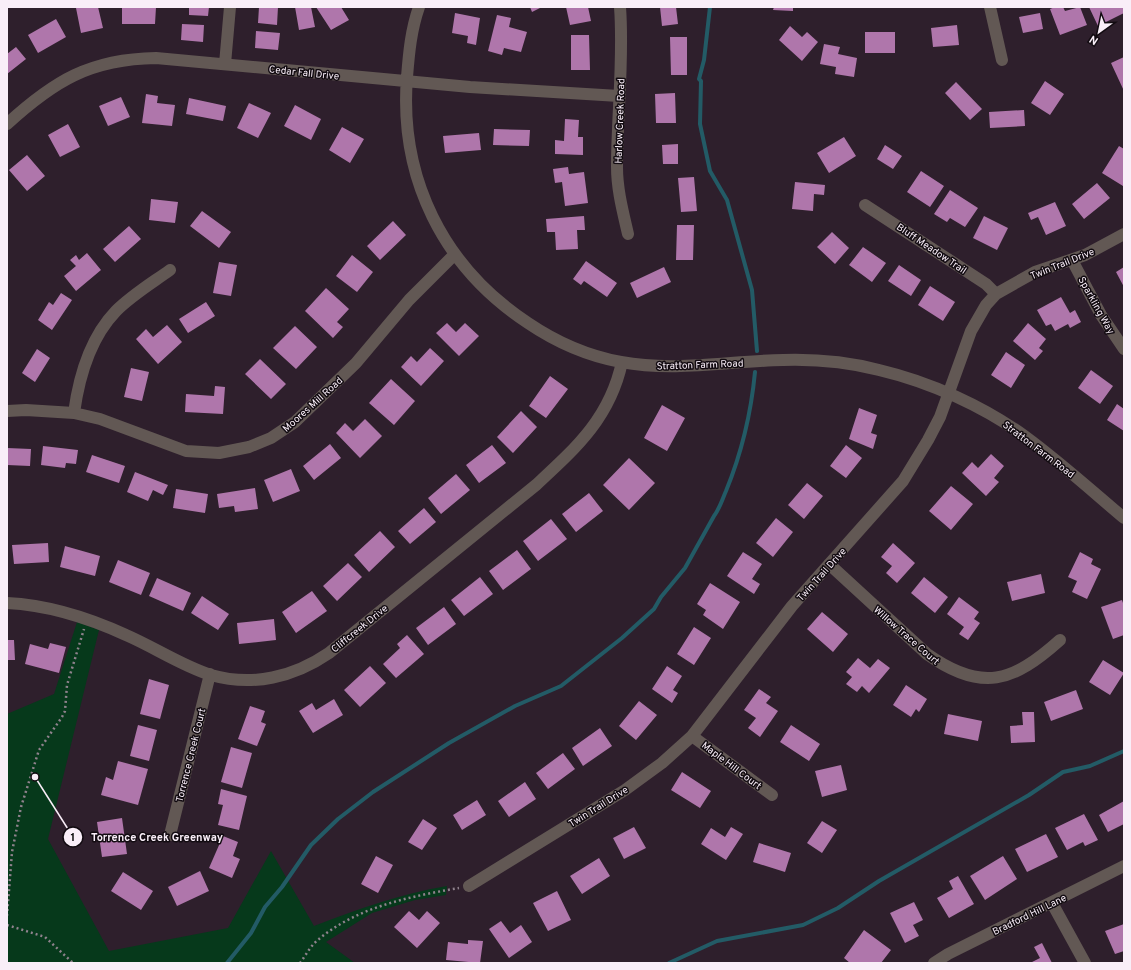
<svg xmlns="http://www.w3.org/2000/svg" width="1131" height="970" font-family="Overpass,sans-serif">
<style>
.green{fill:#06391b}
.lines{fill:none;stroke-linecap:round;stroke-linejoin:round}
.stream{stroke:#235b66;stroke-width:4}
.building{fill:#af76ab}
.path{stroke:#8f828d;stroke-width:2.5;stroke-dasharray:2 3;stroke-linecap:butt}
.street{stroke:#625854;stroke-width:12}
.labels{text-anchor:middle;stroke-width:3;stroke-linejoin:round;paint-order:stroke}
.street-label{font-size:10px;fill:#f9eef8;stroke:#120b11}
.leader{fill:none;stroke:#f9eef8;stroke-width:1.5}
.callout-dot{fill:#f9eef8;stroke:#120b11;stroke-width:1.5}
.mark-label{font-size:12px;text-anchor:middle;font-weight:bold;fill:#111}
.callout-label{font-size:11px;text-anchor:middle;font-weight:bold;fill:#f9eef8;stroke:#120b11;stroke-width:3;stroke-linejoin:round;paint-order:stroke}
</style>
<rect width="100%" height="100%" fill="#2e1f2c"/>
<path class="green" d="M77,622L99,630L48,839L109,951L228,928L271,851L314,926C358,909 400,894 447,886L446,895L415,900L372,913L326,942L355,963H7V714L54,694Z"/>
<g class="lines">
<path class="stream" d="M710,7L704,60L699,79L701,81L700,124L710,171L727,200L752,290L757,351
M227,963L251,933L265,907L282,887L311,845L338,819L373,792L449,743L515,706L561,686L622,638L654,609L661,597L685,568L714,516C720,508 722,500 726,491C742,452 751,414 755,372
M669,963L717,941L803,925L838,908L879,881L1029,795L1063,772L1090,766L1124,751"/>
</g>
<path class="building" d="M82,7H98L103,28L81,33L76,8Z
M122,7H156L155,24H122Z
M189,7H209L208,16L189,15Z
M259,7H278L277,25L258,23Z
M295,7H311L315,27L299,30Z
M316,7H341L349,20L331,30Z
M530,7H542L532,12Z
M566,7H588L591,21L570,25Z
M660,7H676L678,24L662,26Z
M774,7H793V11L773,10Z
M1055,7H1063L1065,11L1080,7L1087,25L1060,35L1050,9Z
M1089,7H1124V13L1098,26Z
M455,13L480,18L476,45L467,43L468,36L452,33Z
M1040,13L1043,29L1023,33L1019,17Z
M497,15L511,18L509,27L527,32L521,52L504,48L502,55L488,51Z
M56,19L66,37L38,53L28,35Z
M182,24L204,25L203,42L181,40Z
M957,25L959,45L933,47L931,28Z
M790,26L802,37L807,32L818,42L802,61L779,40Z
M256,31L280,33L278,50L255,48Z
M865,32H895V53H865Z
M571,35H589L590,70H571Z
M670,37H687V75H671Z
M824,44L840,47L838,54L857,58L854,77L835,74L836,67L820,64Z
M16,47L26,59L7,74V54Z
M1124,57V91L1111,63Z
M1045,81L1064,94L1050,115L1031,103Z
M956,82L982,109L970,120L945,93Z
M675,93L676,123H656L655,94Z
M146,94L158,96L157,103L175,105L172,126L142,123Z
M121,97L130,117L108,126L99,106Z
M189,98L226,106L223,121L186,114Z
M249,103L271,113L258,138L237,128Z
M295,105L321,119L311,140L284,126Z
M1024,110L1025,126L990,128L989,112Z
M565,119L579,120L578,137H583V155L555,154V140L564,141Z
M68,124L80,147L60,157L48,135Z
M342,127L364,139L350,163L329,150Z
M494,129L530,130L529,146L493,145Z
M479,133L481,150L445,153L443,136Z
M844,137L856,156L829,173L817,153Z
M678,144V164H663L662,145Z
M885,145L902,156L893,169L877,159Z
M1119,146L1124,149L1123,186L1102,173Z
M27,155L45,176L27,191L9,170Z
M568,167L569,174L584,172L588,203L565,206L562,182L555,183L553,169Z
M921,171L944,186L930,207L907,192Z
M694,177L697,211L681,212L678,178Z
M795,182L825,185L824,195L814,194L813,211L792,209Z
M1097,183L1110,198L1084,219L1072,204Z
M950,190L978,208L965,227L950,218L947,222L934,214Z
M151,199L178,202L175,223L149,220Z
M1055,202L1066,226L1046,235L1038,217L1031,220L1028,213Z
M202,211L231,232L219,248L190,226Z
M584,216L585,230H577L578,249L556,250L555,232H547L546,219Z
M984,216L1008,228L997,250L973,238Z
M393,221L406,235L380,260L367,246Z
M677,225H694L693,260H676Z
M129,226L141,239L115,262L103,249Z
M832,232L849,248L835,264L817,247Z
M863,247L886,263L872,282L849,265Z
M87,253L101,270L76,291L64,276L76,266L70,260L76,255L79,260Z
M352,255L373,272L357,292L336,276Z
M586,261L617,283L607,297L584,281L581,285L573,279Z
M219,262L237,265L231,296L213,293Z
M899,265L921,280L911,296L888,281Z
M664,267L671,282L637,298L630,283Z
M1124,267V287L1116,272Z
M930,286L955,302L943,321L918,305Z
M326,288L349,309L337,322L343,327L333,338L305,311Z
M61,293L72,300L52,330L38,320L49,302L53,305Z
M1061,297L1070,313L1075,310L1081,322L1070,328L1068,324L1055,331L1051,324L1046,326L1037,310Z
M206,302L215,316L188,333L179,319Z
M447,323L456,332L465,323L479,336L459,356L436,333Z
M1028,323L1046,339L1039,348L1043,351L1035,360L1013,341Z
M167,325L182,342L158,364L136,339L146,329L153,337Z
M295,326L317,347L296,369L273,348Z
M430,348L444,361L421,386L401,367L411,356L417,362Z
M37,349L50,358L35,382L22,373Z
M1006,352L1025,365L1011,388L991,375Z
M260,359L286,384L271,399L245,374Z
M131,368L149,372L142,401L124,397Z
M1091,370L1113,386L1100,404L1078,388Z
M550,376L568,389L546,418L529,406Z
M391,379L415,401L394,425L369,403Z
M215,386L225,387L223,414L185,412L186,394L214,396Z
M1117,404L1124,409V431L1107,420Z
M662,405L685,418L667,451L644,438Z
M859,408L877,415L871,433L877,435L873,449L849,439Z
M521,411L537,427L513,453L497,437Z
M365,419L382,436L360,458L336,433L345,423L353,431Z
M330,444L341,458L314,480L303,466Z
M492,445L506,463L479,483L466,465Z
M846,445L862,458L846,478L830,466Z
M43,446L78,450L76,464L66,463L65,468L41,465Z
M7,448L31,449L30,466L7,465Z
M991,454L1004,466L994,478L999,482L986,496L962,473L972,462L978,468Z
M92,455L125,466L119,483L86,472Z
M629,458L655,483L629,510L603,485Z
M291,469L300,491L273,502L264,480Z
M135,472L168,485L163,495L153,490L148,501L127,492Z
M456,474L470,490L441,514L428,498Z
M807,483L823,496L804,519L788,505Z
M951,486L973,504L951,530L929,511Z
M255,488L258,509L235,512L234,506L219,508L217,494Z
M176,489L208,494L205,513L173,508Z
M589,493L603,511L576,532L562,514Z
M424,508L436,522L410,544L398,531Z
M776,518L793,532L773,557L756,543Z
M551,519L567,539L538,561L523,541Z
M380,531L395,547L369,572L354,555Z
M48,543L49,562L14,564L12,545Z
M893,543L915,563L897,583L886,573L892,566L881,557Z
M65,546L100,556L95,576L60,567Z
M517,550L531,569L503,590L489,571Z
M743,552L762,564L752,579L760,584L754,594L727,576Z
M1080,552L1093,559L1091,564L1101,569L1087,599L1072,592L1077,581L1068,577Z
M118,560L150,573L141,595L109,582Z
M348,563L362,577L337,601L323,586Z
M1041,574L1045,593L1012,601L1007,582Z
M480,577L493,594L464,616L451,600Z
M924,577L948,597L935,613L911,593Z
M157,578L191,593L183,611L149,596Z
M710,583L740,602L723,629L703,615L706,610L697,604Z
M312,591L327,611L296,633L282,612Z
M202,596L229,614L218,630L191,613Z
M959,597L979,612L974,619L980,623L968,640L959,634L964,627L947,614Z
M1122,600L1124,606V635L1113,639L1101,607Z
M444,607L456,624L428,645L416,628Z
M822,612L848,634L833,652L807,629Z
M274,619L276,640L239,644L237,623Z
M694,627L711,638L694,665L677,654Z
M407,635L424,654L396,678L383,664L400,648L397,644Z
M7,640H14L15,660H7Z
M50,643L66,647L59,673L25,664L30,644L48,649Z
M858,658L870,668L878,659L890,668L869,693L862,686L857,692L846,684L852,677L846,672Z
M1103,660L1124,673L1110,695L1089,682Z
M370,666L386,683L360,707L344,690Z
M667,666L682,676L673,690L678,693L672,703L652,689Z
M149,679L169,685L160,719L140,714Z
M906,685L927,699L919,712L916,709L911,717L893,705Z
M759,689L771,697L766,703L778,711L760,737L748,728L756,718L744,710Z
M1076,690L1083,709L1051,721L1044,702Z
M334,699L343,715L313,733L299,711L312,703L316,710Z
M639,701L657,715L636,740L619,726Z
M250,706L265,711L261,722L266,724L257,746L238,739Z
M1022,712H1034L1035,742L1011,743L1010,726L1023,725Z
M948,714L982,721L978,741L944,734Z
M138,725L157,730L149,761L130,756Z
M791,725L820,744L809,761L780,742Z
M600,728L612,746L583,766L572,748Z
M231,747L252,753L242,788L221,782Z
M563,753L575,769L548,789L536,773Z
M118,761L148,769L138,805L101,795L106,777L113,780Z
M841,765L847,790L822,797L815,771Z
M682,772L711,791L700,808L671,790Z
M525,782L536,799L509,817L498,801Z
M221,789L247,796L239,830L218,825L223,805L218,804Z
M477,800L486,815L462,830L453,815Z
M1124,801V824L1108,832L1099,815Z
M1084,814L1098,840L1085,846L1083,842L1067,850L1055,828Z
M122,818L127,854L102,857L97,822Z
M423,819L437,828L422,850L408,842Z
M822,821L837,830L822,853L807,843Z
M634,827L646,848L624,859L613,838Z
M731,827L743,834L726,860L701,844L711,828L725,837Z
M1046,834L1058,857L1027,872L1015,849Z
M223,836L238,842L233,856L240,859L232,878L209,868Z
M759,843L791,853L785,872L753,862Z
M376,856L393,865L378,893L361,884Z
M1003,856L1017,879L985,900L970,876Z
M599,858L610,876L582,894L570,876Z
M200,871L209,891L177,906L168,887Z
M123,872L153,891L141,910L111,891Z
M958,876L974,904L949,918L937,898L953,889L949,881Z
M557,891L571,920L548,931L533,903Z
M914,902L923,920L913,925L919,936L905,943L890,913Z
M409,911L419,920L427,911L440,923L417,948L394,927Z
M501,921L510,933L521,925L532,942L509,958L489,929Z
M1124,924V951L1115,954L1105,931Z
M864,930L891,950L881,963H850L844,958Z
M468,940L483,941L480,963L446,960L448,942L468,944Z
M1042,943L1052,963H1030L1040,958L1034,947Z"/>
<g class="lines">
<path class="path" d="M7,916L12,852L21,807L39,750L62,717L65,711L67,685L84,629
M7,925L45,937L73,963
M300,963C306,955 311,945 319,939C357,907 412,896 459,888"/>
<path class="street" d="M419,7C411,30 409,52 407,77C399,178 443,267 528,323C556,342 588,356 621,362C675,372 729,361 783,360C815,359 848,362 879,370C930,382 983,406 1026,437C1060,462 1092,491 1124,518
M620,7C624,60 617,114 617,167C617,190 623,212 628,234
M990,7L1002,60
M225,64L230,7
M7,124C54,81 90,59 156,58L470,87L619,96
M865,205L986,284L996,294
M1072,260L1101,315L1124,349
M7,411L26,410L74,413L100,419L186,451L219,453L249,447L271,438L295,422L356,363L409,300L454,255
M74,413C79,376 90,338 116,311C132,295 152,283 170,270
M829,564L927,654C982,693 1013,682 1060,640
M7,603C49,605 89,618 126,635C154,647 182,666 211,675C253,687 294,677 329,653L536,485C576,448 610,418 622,362
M692,736L772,795
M170,835L210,674
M469,886L625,790L662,763L692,736L792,606L903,481L928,440L940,417L971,331L986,305L996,294L1035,272L1085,255L1124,234
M1052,903L1085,963
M934,963L948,954L1124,866"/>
</g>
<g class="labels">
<g class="street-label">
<text transform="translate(304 72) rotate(6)" y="4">Cedar Fall Drive</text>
<text transform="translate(619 121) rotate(-88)" y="4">Harlow Creek Road</text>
<text transform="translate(932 248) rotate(34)" y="4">Bluff Meadow Trail</text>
<text transform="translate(1062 263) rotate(-22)" y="4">Twin Trail Drive</text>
<text transform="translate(1097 305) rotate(61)" y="4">Sparkling Way</text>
<text transform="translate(700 364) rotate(-2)" y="4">Stratton Farm Road</text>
<text transform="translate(312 404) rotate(-42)" y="4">Moores Mill Road</text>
<text transform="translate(1039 449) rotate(37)" y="4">Stratton Farm Road</text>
<text transform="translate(821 574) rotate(-48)" y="4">Twin Trail Drive</text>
<text transform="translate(359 628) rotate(-39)" y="4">Cliffcreek Drive</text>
<text transform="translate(907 635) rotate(41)" y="4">Willow Trace Court</text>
<text transform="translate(190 755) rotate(-76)" y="4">Torrence Creek Court</text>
<text transform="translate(732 765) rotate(37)" y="4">Maple Hill Court</text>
<text transform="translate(598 806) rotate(-32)" y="4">Twin Trail Drive</text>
<text transform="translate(1029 914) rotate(-26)" y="4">Bradford Hill Lane</text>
</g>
</g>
<path class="leader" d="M35 777L73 837"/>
<g class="callout-dot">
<circle cx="35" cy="777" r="4"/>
<circle cx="73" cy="837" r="10"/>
</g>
<g class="mark-label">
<text x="73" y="841">1</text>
</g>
<g class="callout-label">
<text x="157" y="841">Torrence Creek Greenway</text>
</g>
<rect width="1131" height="970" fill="none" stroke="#f9eef8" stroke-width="16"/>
<g transform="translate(1099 32) rotate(213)" stroke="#120b11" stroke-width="3" paint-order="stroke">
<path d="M0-3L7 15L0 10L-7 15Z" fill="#f9eef8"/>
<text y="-6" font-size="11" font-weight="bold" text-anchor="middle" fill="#f9eef8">N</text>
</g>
</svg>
